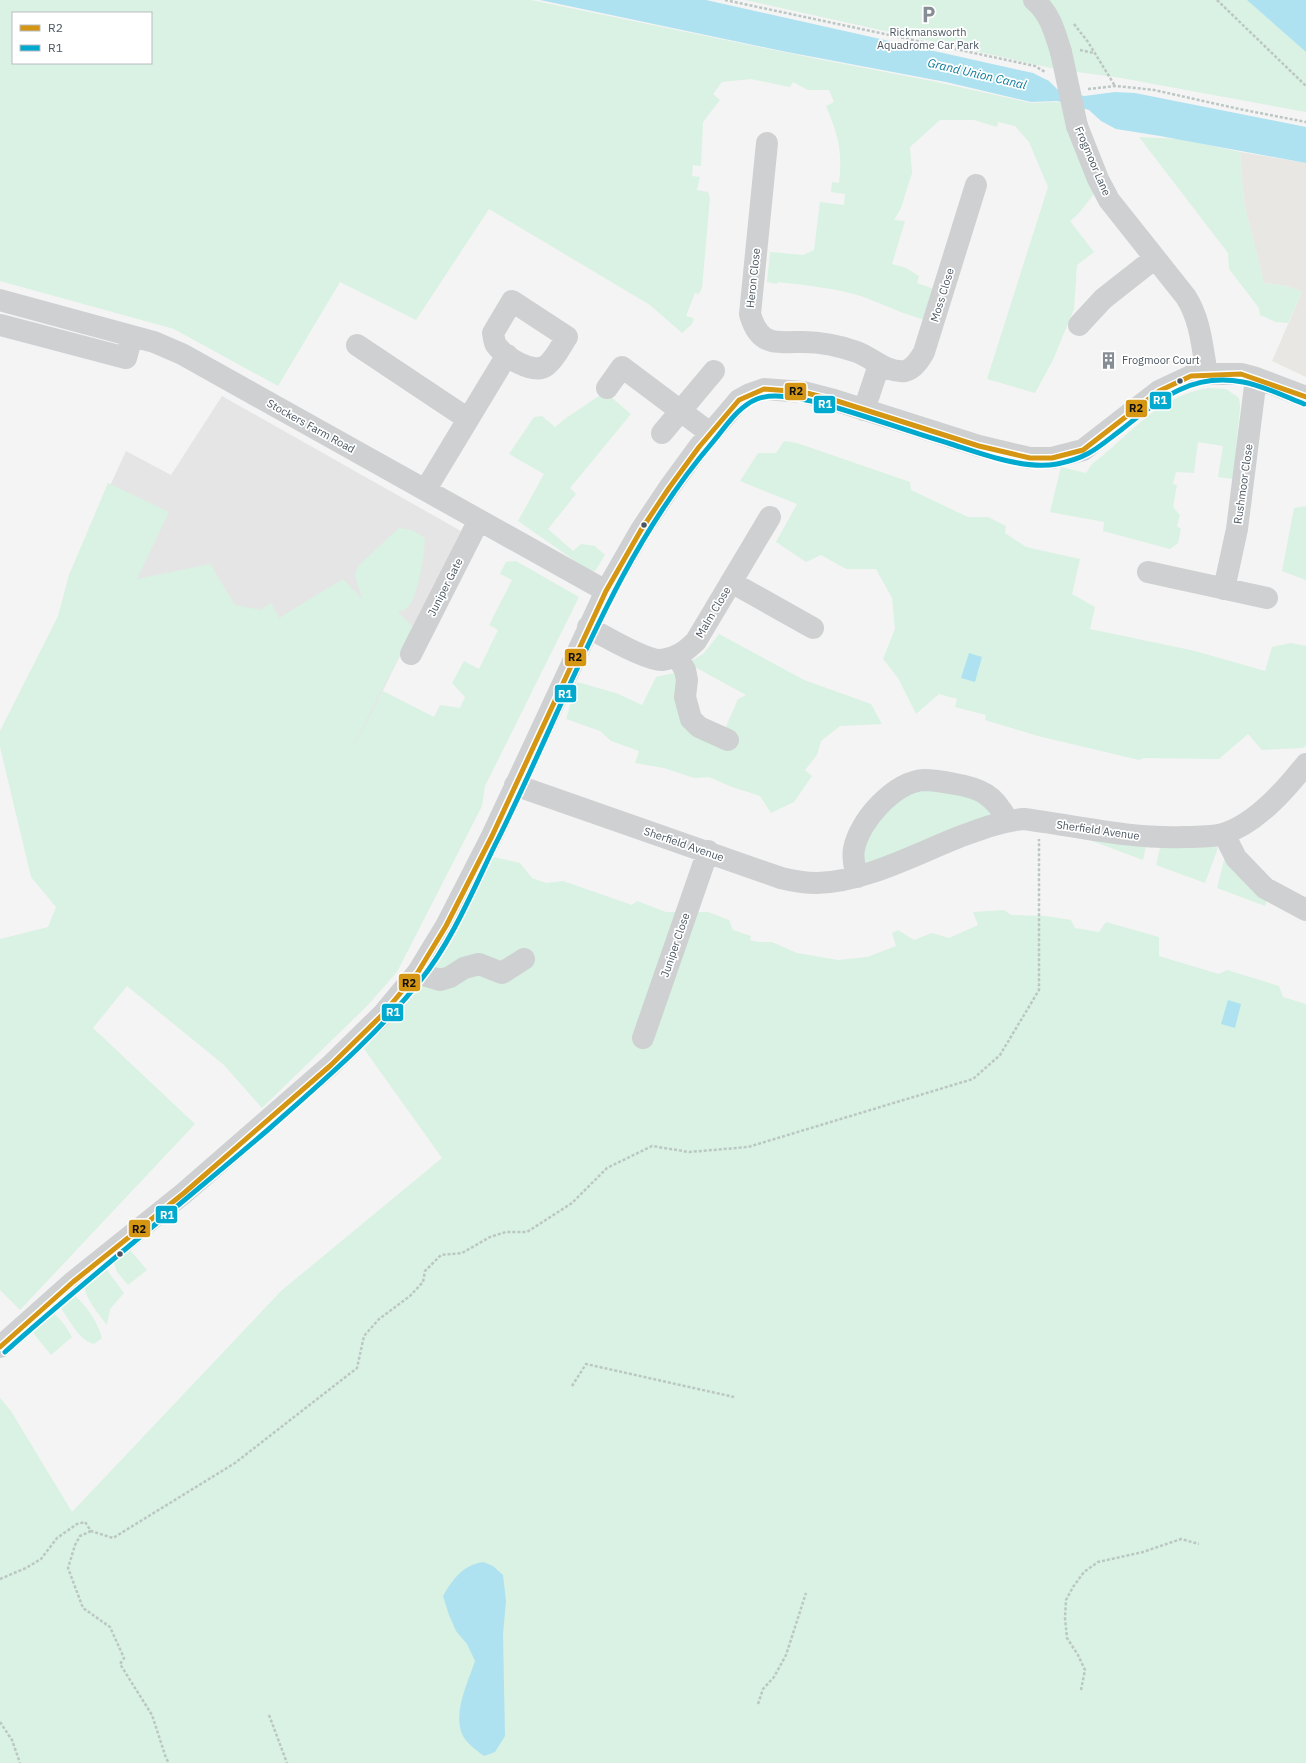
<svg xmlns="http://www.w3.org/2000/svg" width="1306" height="1763" font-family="'IBM Plex Sans',sans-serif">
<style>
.commercial{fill:#e8e7e3}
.education{fill:#e6e5e6}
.green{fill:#d9f2e3;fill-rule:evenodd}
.water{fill:#aee2f0}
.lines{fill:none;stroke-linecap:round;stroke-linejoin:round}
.path{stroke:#bcc7c4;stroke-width:2.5;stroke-dasharray:3 2;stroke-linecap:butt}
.minor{stroke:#ced0d2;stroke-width:22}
.minor-bridge{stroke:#ced0d2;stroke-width:22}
.bus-1-casing{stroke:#fff;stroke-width:8}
.bus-2-casing{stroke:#fff;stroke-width:8}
.bus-1{stroke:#d49613;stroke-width:5}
.bus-2{stroke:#00a9ce;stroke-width:5}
.bus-dot{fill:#4a5661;stroke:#fff;stroke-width:1.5}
.labels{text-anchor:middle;stroke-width:3.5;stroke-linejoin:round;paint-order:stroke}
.poi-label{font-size:11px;fill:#4a5661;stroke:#fff}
.street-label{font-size:11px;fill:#4a5661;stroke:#fff}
.water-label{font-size:12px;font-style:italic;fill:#0c7c9b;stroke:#fff}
.line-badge{stroke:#fff;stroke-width:1.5}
.badge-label{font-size:11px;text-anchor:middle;font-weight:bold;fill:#fff}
.pale-badge-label{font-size:11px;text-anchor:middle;font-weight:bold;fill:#111}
</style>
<rect width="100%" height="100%" fill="#f4f4f4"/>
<path class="commercial" d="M1240,152L1306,163V377L1272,361L1302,292L1287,286L1264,283L1244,203Z"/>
<path class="education" d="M222,396L461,531L365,727L332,785L69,575L126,451L171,475Z"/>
<path class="green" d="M0,0H531L823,60L932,81L1031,103L1057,102L1067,104L1095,193C1086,203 1081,213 1070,221L1094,252L1077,265L1074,309L1053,360L1035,393L987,379L1048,187L1029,142L1015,126L998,122L997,127L974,120H940L910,147L912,173L901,208L894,220L905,221L892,264L906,268L919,276L917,283L934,289L925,320C903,314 882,304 861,296C834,288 805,285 778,282L777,284L767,282L770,252L803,255L814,250L820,202L844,205L845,194L831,192L832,182L839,183C843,151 838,135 826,106L834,102L829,90H808L793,82L790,87L751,79L722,82L713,94L720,100L703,122L701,166L693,165L692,176L700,177L697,190L708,192L710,198L702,288L699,294L695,293L686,316L694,318L692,324L682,333L650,305L489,209L416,320L340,282L278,386L174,329L0,281ZM13,13H151V63H13Z
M745,0H1306V112L1121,78L1056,69Z
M1139,137L1181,139L1240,152L1244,203L1264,283L1287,286L1302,292L1288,323L1276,322L1260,315L1259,308L1229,269L1228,253Z
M1209,388L1226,389L1239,398L1240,407L1233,479L1218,477L1223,446L1198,442L1194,473L1176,472L1173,484L1177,485L1173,507L1180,515L1177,526L1181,529L1178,543L1170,549L1103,531L1104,522L1050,512L1061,467L1086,473L1092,464C1132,434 1156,396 1209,388Z
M605,392L631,414L570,488L576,494L548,529L573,551L581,544L595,546L605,555L595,571L588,570L518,521L544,474L509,454L534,417L542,416L555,427L566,418Z
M784,441L797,443L910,482L911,490L968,517H988L1006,526L1005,533L1026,547L1080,559L1072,594L1095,607L1090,629L1195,651L1265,671L1272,647L1291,643L1306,646V745L1303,748L1262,750L1248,734L1219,759L1144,758L1139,760L1038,736L985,720L986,715L955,707L957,699L939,694L916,714L898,678L883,659L895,629L892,598L876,569H846L821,555L806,562L776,542L797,504L740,481L758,453H776Z
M108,483L169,512L137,579L210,564L235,605L261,610L271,603L279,618L343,579L362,599L355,575L358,566L399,528L412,530L425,538C425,552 418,596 409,606C407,609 401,611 398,612L414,628L341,769L383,691L434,717L440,705L460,708L465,697L452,683L464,661L479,669L498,630L489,625L512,580L500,574L506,562L516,561L579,597L485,786L482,806L397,972L367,1006L262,1108L224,1065L127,986L93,1028L195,1124L20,1310L0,1290V939L48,927L56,907L31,877L0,747V731L58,616L69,575Z
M1306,506V580L1282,571L1294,508Z
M719,634L804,680L871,704L882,724L840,726L821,741L817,755L805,770L812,776L794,802L771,813L760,796L732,787L709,777L694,778L664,768L635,763L639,751L611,741L600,731L566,719L577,682L616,693L642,705L656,677L678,672L676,703L725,729L738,699L746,695L693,666L691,661L703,654Z
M923,787L980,799L990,813L988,816L869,865L863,861L864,839L894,801Z
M1095,836L1147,842L1143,860L1092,841Z
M1161,844L1214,845L1218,848L1205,883L1156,865Z
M490,856L520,863L532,878L546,883L563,881L632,905L637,901L666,912H708L729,920L733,930L751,936L750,940L758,942H772L797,953L838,960L867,957L896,946L892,933L898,930L914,940L932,933L949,938L978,925L973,912L1004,910L1011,915L1046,916L1071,920L1075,928L1099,932L1106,922L1159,937V956L1219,974L1227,970L1279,986L1283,997L1306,1004V1763H0V1398L11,1411L72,1512L281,1291L442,1158L364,1049L420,988Z
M1225,856L1268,898L1265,906L1217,888Z
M130,1250L147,1270L128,1285L117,1272L114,1263Z
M104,1270H107L124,1293L110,1309L107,1325C101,1317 80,1292 86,1284C89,1278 98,1274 104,1270Z
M74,1295C86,1305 98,1322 102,1338L94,1344C79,1341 69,1319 61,1308V1304Z
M54,1313L64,1324L72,1337L51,1355L34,1334L33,1329Z"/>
<path class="water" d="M540,0H706L1033,73L1049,81L1057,89L1084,96L1115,92L1135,93L1306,127V163L1160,136L1116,129L1101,121L1089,110L1057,101L1031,102L946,82L787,52Z
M1247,0H1306V52Z
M969,653L982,657L975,682L961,678Z
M1228,1000L1241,1004L1235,1028L1221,1024Z
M483,1562L493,1566L503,1575L506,1601L503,1634L505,1736L495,1752L484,1756C476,1750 466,1743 462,1734C453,1712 468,1682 475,1661L467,1644L456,1631L449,1615L443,1596C453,1579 463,1565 483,1562Z"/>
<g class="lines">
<path class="path" d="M725,0L1035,66L1045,72
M1217,0L1306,86
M1074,24L1088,42L1115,86
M1080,50L1094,53
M1088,89L1116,86L1154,90L1239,109L1306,122
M572,1386L586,1364L734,1397
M91,1531L80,1536L75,1545L68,1568L83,1608L110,1627L124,1658L120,1664L152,1715L166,1758L169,1763
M0,1579L26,1568L41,1559L57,1538L77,1524L85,1522L91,1531L113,1538L235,1463L357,1368L364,1336L379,1319L410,1296L423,1282L425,1271L441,1255L462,1253L490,1237L506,1232H527L572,1203L607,1168L652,1146L689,1152L748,1147L973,1079L1000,1055L1039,990V839
M1081,1690L1085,1670L1078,1655L1067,1638L1065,1618L1066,1600L1073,1587L1084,1572L1098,1562L1143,1552L1181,1539L1199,1544
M758,1704L763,1689L774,1677L786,1655L806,1593
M269,1715L287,1763
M0,1722L12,1740L20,1763"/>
<path class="minor" d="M1034,0C1050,13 1055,33 1061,52
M1077,126L1098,179L1109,200L1186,297C1201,321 1202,347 1207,374
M767,143L750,314C753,325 759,338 772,341C781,343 793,342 803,342C821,342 840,346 857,352C873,358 886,373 905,371C914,369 920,359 924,352L976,185
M0,300L154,342L182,354L606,591
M512,301L567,337C561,346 555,359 547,365C534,376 505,357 496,345C494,342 494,337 493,333Z
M0,325L126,358L132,336
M1079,325L1103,299L1155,258
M357,345L468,419
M607,388L622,367L710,433
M864,410L879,365
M662,433L714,371
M426,489L507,355
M1148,572L1267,598
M731,582L813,628
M1224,589L1237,529L1256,378
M588,627C602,635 647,661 662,660C677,658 686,651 696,641L770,517
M411,654L479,520
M677,656L685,670L687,680L685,697L691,719L699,727L728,740
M515,785L781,878C793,881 804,883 817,883C864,882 916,854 959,837C981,829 1001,821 1024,819C1077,826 1130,839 1184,837C1197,837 1211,837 1223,834C1256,824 1286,789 1306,764
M1224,834L1236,858L1265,888L1306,910
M857,877C855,868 852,859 854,849C859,821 894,782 924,780C934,780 945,782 955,784C981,788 995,796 1007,820
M417,973L440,980L450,977L464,968L479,964L502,973L524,959
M643,1038L708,851
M0,1347L73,1282L184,1193L331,1065L383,1014L418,972L446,926L492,836L606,591L641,530L669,488L699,447L739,400L750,394L764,389L803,392L834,400L979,446L1030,458H1052L1083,450L1159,391L1191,376L1207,374H1241L1256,378L1306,397"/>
<path class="minor-bridge" d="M1061,52L1077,126"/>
<defs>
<path id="bus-1" d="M0,1347L73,1282L184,1193L331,1065L383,1014L418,972L446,926L492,836L606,591L641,530L669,488L699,447L739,400L764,389L803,392L834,400L979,446L1030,458H1052L1083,450L1159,391L1191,376L1241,374L1306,397"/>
<path id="bus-2" d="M5,1352C91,1275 182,1204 270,1128C323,1081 376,1036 420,981C452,941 473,890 495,845C564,709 612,560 712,443C725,428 737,407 757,399C775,392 801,399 820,403C864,415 907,431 951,444C982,454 1025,470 1057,464C1088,458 1097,448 1121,430C1159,400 1191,372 1243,382C1264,386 1284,396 1304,404"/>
</defs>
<use href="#bus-1" class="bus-1-casing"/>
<use href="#bus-2" class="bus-2-casing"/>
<use href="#bus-1" class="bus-1"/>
<use href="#bus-2" class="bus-2"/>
</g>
<defs>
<symbol id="parking-bare" viewBox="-9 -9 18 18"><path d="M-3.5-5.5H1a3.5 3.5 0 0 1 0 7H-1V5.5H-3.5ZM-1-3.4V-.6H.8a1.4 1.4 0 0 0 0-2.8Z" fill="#868d94" stroke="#fff" stroke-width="2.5" paint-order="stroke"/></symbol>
<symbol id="building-bare" viewBox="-9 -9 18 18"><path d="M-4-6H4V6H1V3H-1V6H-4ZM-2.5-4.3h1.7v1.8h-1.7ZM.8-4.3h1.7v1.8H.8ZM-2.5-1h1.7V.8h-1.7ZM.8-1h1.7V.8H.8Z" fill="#868d94" stroke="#fff" stroke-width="2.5" paint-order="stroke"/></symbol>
</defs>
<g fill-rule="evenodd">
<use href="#parking-bare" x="916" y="2" width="25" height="25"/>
<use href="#building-bare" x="1096" y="348" width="25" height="25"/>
</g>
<g class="bus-dot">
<circle cx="1180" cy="381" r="3.5"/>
<circle cx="644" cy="525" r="3.5"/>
<circle cx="120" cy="1254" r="3.5"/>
</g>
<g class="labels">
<g class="poi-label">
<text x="928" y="36">Rickmansworth<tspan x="928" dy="13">Aquadrome Car Park</tspan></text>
<text x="1122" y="364" text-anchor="start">Frogmoor Court</text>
</g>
<g class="street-label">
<text transform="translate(1093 161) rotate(67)" y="4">Frogmoor Lane</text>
<text transform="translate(753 278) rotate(-84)" y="4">Heron Close</text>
<text transform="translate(942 295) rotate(-73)" y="4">Moss Close</text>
<text transform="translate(311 426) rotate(29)" y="4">Stockers Farm Road</text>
<text transform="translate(1243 484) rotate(-82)" y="4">Rushmoor Close</text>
<text transform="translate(445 587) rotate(-63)" y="4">Juniper Gate</text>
<text transform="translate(713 612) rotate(-59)" y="4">Malm Close</text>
<text transform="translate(1098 830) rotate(8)" y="4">Sherfield Avenue</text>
<text transform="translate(684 844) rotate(19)" y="4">Sherfield Avenue</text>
<text transform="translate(675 945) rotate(-71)" y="4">Juniper Close</text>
</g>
<g class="water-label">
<text transform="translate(977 74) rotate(13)" y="4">Grand Union Canal</text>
</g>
</g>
<g class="line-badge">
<rect x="784" y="382" width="23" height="19" rx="4" fill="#d49613"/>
<rect x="1149" y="391" width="23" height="19" rx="4" fill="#00a9ce"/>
<rect x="813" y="395" width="23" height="19" rx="4" fill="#00a9ce"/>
<rect x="1125" y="399" width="23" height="19" rx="4" fill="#d49613"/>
<rect x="564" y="648" width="23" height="19" rx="4" fill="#d49613"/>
<rect x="554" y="684" width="23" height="19" rx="4" fill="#00a9ce"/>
<rect x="398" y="973" width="23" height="19" rx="4" fill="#d49613"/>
<rect x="381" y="1003" width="23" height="19" rx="4" fill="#00a9ce"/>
<rect x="155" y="1205" width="23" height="19" rx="4" fill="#00a9ce"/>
<rect x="128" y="1219" width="23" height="19" rx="4" fill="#d49613"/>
</g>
<g class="badge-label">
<text x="1160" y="404">R1</text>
<text x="825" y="408">R1</text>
<text x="565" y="698">R1</text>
<text x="393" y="1016">R1</text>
<text x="167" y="1219">R1</text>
</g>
<g class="pale-badge-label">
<text x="796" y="395">R2</text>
<text x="1136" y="412">R2</text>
<text x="575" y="661">R2</text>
<text x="409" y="987">R2</text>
<text x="139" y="1233">R2</text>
</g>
<rect x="12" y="12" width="140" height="52" fill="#ffffff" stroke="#b7bbc0"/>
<rect x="20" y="25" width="20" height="6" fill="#d49613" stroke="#b7bbc0"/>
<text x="48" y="32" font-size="12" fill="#4a5661">R2</text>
<rect x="20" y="45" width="20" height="6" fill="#00a9ce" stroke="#b7bbc0"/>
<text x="48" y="52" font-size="12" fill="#4a5661">R1</text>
</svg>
